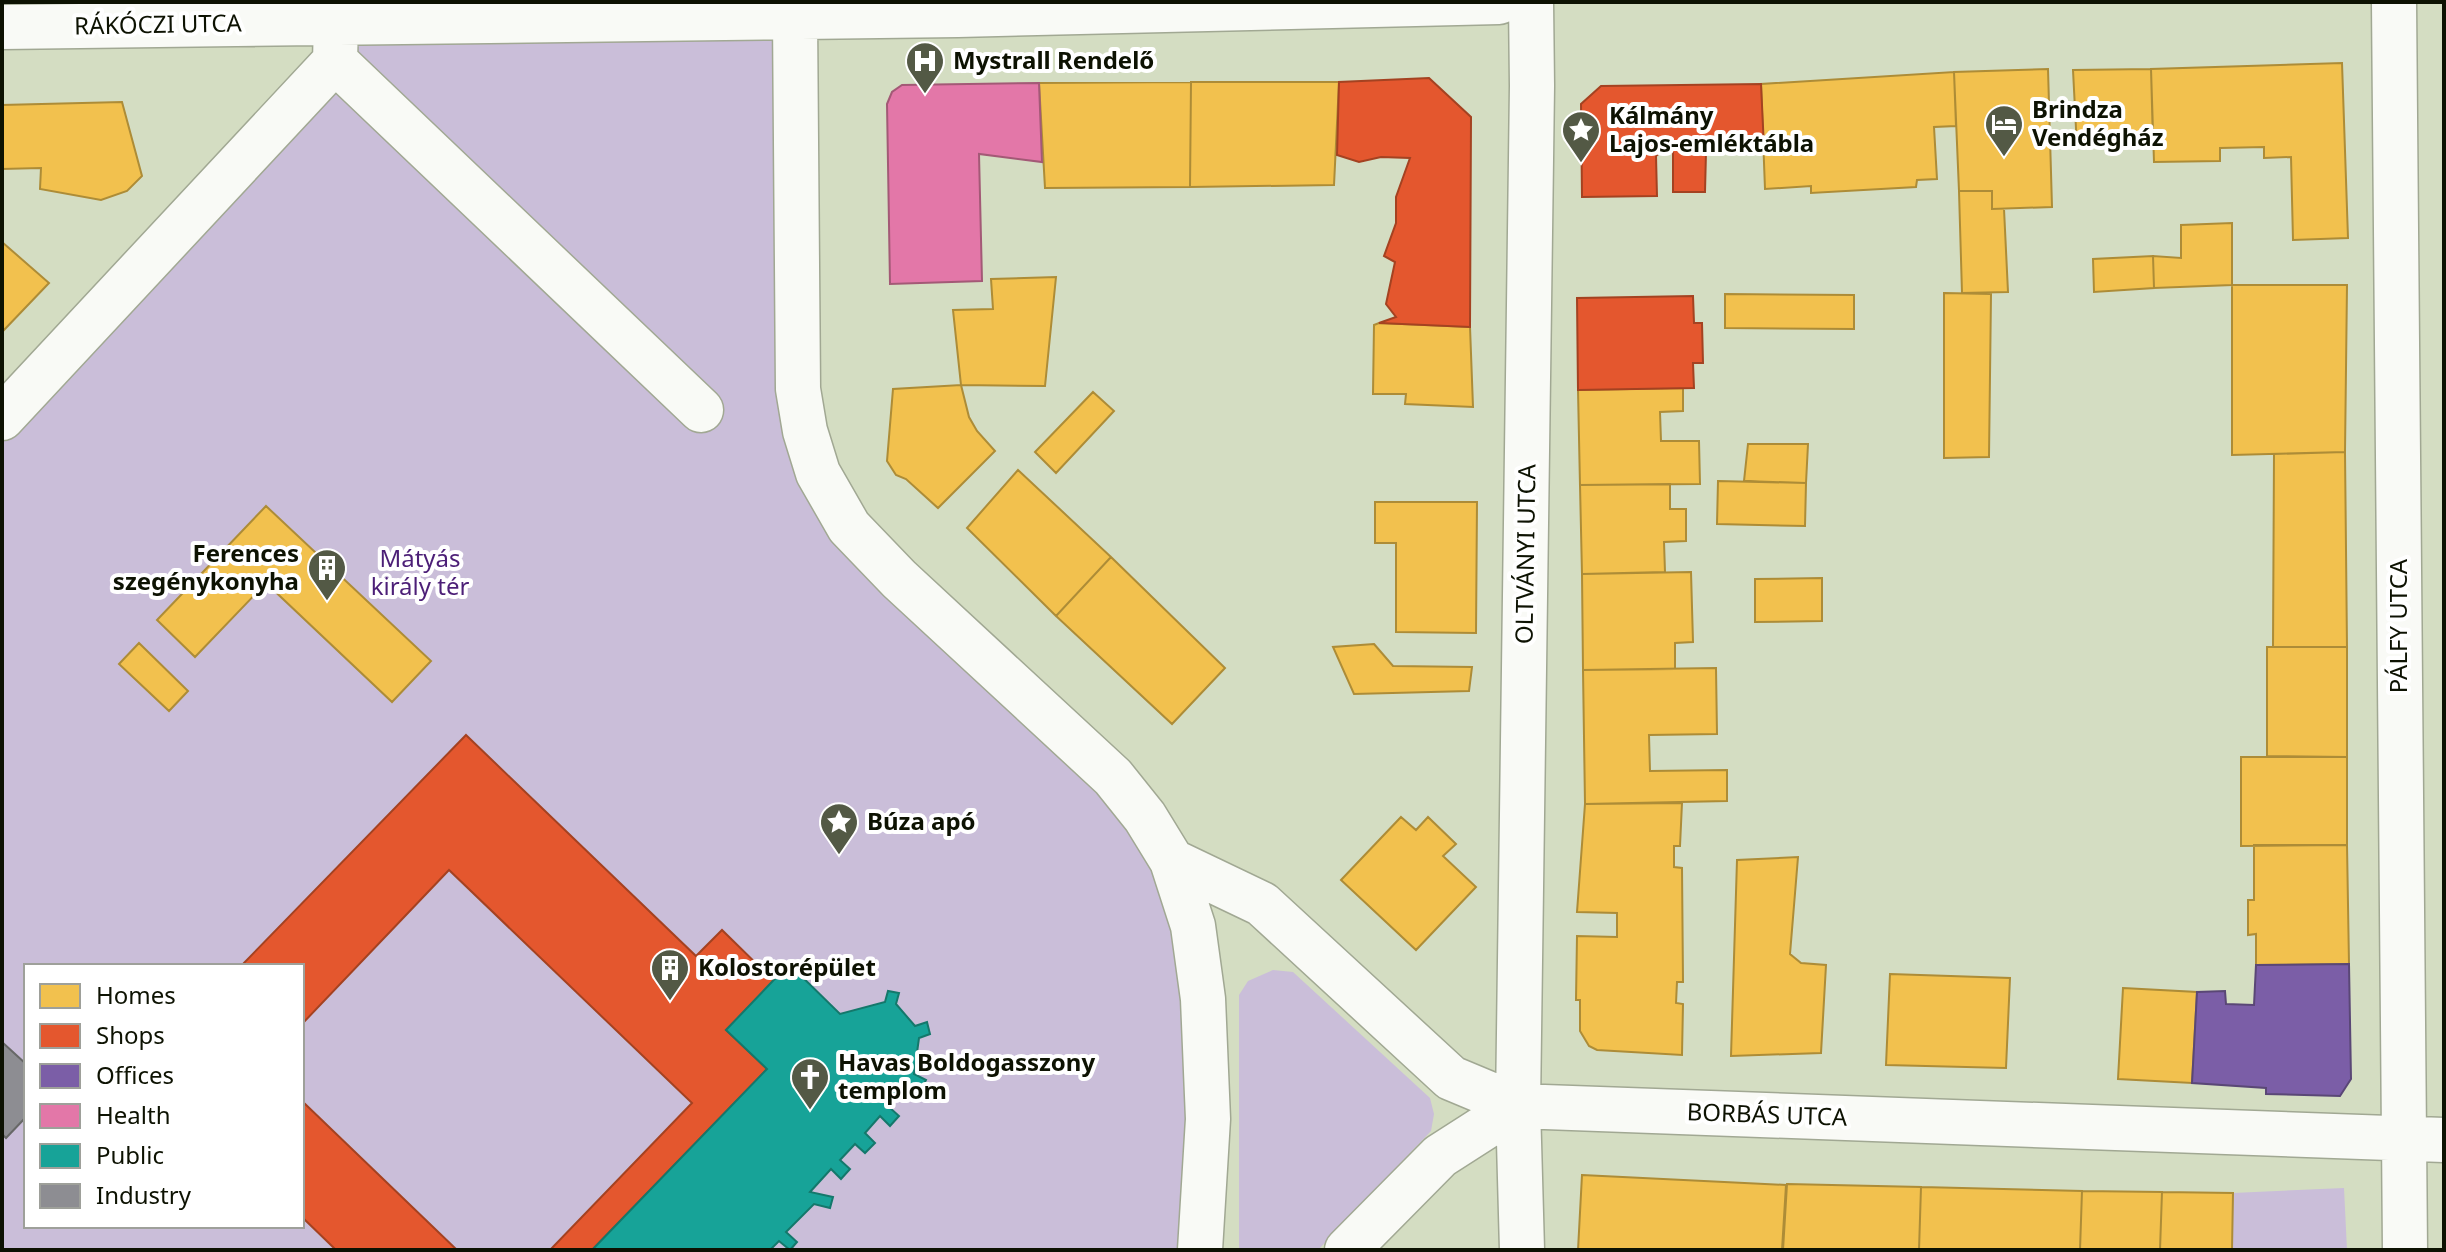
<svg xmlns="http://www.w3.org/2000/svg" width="2446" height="1252" font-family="'Noto Sans',sans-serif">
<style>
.green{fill:#cabed9;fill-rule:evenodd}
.homes{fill:#f2c14e;stroke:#ad8c37;stroke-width:2}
.shops{fill:#e4572e;stroke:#a44221;stroke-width:2}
.offices{fill:#7b5ea7;stroke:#5a4776;stroke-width:2}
.health{fill:#e377a8;stroke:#a35976;stroke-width:2}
.public{fill:#17a398;stroke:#14786b;stroke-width:2}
.industry{fill:#8d8d92;stroke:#676867;stroke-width:2}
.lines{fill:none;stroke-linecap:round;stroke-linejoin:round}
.minor-casing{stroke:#a1a893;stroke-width:47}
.minor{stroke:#f9faf6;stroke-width:44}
.labels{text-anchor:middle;stroke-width:8;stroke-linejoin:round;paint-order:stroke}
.street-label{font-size:24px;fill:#0d1202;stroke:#fff}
.poi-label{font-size:24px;font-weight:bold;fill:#0d1202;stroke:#fff;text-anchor:start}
.park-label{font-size:24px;fill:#4c1f77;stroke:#fff}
</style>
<rect width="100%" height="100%" fill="#d4ddc2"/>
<path class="green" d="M795,17L818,473L1172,861L1200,1250H2V418L335,61L336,22ZM26,966H302V1226H26Z
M1273,970L1293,972L1430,1098L1434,1114L1431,1131L1318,1250H1239V995L1248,981Z
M2344,1188L2347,1250H2232L2233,1193Z"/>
<path class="homes" d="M2342,63L2348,238L2293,240L2291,157L2264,158V147L2220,148V161L2154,162L2151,69Z
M2048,69L2052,207L1992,209V191H1959L1954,72Z
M2151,69L2153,143L2077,148L2073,70Z
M1954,72L1956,126L1934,127L1937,179L1917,180L1916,187L1811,193V186L1765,189L1761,84Z
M1191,82L1190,187L1045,188L1039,83Z
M1191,82H1339L1334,185L1190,187Z
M122,102L142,176L127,191L101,200L40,189L41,168L2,169V105Z
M1959,191H1992V209H2004L2008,292L1962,293Z
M2232,223V285L2154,288L2153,256L2181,258V225Z
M2,242L49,283L4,330L2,328Z
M2153,256L2154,288L2094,292L2093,259Z
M1056,277L1045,386L961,385L953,310L993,309L991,279Z
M2232,285H2347L2345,452L2232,455Z
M1944,293L1991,294L1989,457L1944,458Z
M1725,294L1854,295V329L1725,328Z
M1379,323L1470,327L1473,407L1405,404L1406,394H1373L1374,325Z
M961,385L969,417L977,431L995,451L938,508L906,479L896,475L887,461L893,389Z
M1683,388V411L1660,412L1661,441H1699L1700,484L1580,485L1578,390Z
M1093,392L1114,411L1056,473L1035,452Z
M1748,444H1808L1806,483L1744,481Z
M2345,452L2347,647H2273L2274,454Z
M1018,470L1111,557L1056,616L967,528Z
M1718,481L1806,483L1805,526L1717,524Z
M1670,484V509H1686V541L1664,542L1665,572L1582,574L1580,485Z
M1375,502H1477L1476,633L1396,632V543H1375Z
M266,506L431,661L392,702L266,583L195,657L157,620Z
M1111,557L1225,668L1172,724L1056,616Z
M1691,572L1693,642L1675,643V669L1583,670L1582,574Z
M1822,578V621L1755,622V579Z
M139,643L188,691L169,711L119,664Z
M1374,644L1393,666L1472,667L1469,691L1354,694L1333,647Z
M2267,647H2347V757L2267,756Z
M1716,668L1717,734L1649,735L1650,771L1727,770V801L1585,804L1583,670Z
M2241,757H2347V845L2241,846Z
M1682,803L1680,846H1674V867L1682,868L1683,982H1677L1676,1003L1683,1004L1682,1055L1597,1050L1589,1046L1580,1031V1000H1576L1577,936L1617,937V913L1577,912L1585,804Z
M1401,817L1416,830L1428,817L1456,844L1443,856L1476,887L1416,950L1341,880Z
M2254,845H2347L2349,964L2256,965V934L2248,935V900H2254Z
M1798,857L1790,954L1801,963L1826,965L1821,1053L1731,1056L1737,860Z
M1890,974L2010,978L2006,1068L1886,1065Z
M2123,988L2197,992L2192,1083L2118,1079Z
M1582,1175L1786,1185L1782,1250H1578Z
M1787,1184L1921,1187L1919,1250H1783Z
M1921,1187L2082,1191L2080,1250H1919Z
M2082,1191L2162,1192L2160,1250H2080Z
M2162,1192L2233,1193L2232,1250H2160Z"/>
<path class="shops" d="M1429,78L1471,117L1470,327L1379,323L1396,317L1386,304L1395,262L1384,256L1396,223V197L1410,158L1381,157L1359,162L1337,155L1339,82Z
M1761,84L1764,148L1706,152L1705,192H1673V153L1661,152L1656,156L1657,196L1582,197L1581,104L1601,86Z
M1693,296L1694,323H1702L1703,363H1693L1694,388L1578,390L1577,298Z
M466,735L696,956L722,930L774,981L726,1030L767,1069L592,1250H550L692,1103L449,870L302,1024V966H241Z
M302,1101L457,1250H336L302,1217Z"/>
<path class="offices" d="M2349,964L2351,1079L2340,1096L2266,1094V1088L2192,1083L2197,992L2225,991L2226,1004L2254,1005L2256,965Z"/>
<path class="health" d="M1039,83L1042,162L979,154L982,281L890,284L887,104L892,92L902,85Z"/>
<path class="public" d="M789,964L840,1014L885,1002L888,991L899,993L896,1004L915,1026L927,1022L930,1034L919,1038L914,1074L926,1080L920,1092L908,1086L889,1107L899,1116L890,1126L880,1116L865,1133L875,1143L865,1153L855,1144L840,1160L850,1169L841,1179L831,1169L810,1192L833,1197L830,1208L814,1204L786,1232L797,1242L790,1250L779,1241L770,1250H592L767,1069L726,1030Z"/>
<path class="industry" d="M2,1042L26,1064V1117L6,1138L2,1134Z"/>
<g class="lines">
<defs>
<path id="minor" d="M797,2L795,17L798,389L805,431L818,473L849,527L899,579L1113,777L1145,817L1172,861L1193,926L1203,999L1208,1119L1200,1250
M2394,2L2405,1250
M2,27L958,15L1499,2
M335,61L701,410
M2,418L335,61L336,22
M1172,861L1262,904L1451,1078L1518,1106L2444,1140
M1347,1250L1440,1156L1518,1106
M1522,1250L1518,1106L1532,86L1531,2"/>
</defs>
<use href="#minor" class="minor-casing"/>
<use href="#minor" class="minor"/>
</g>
<defs>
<symbol id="hospital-pin" viewBox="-11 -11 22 30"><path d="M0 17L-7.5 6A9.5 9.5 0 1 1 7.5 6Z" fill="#535945" stroke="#fff"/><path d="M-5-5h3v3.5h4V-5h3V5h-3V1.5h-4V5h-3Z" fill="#fff"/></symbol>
<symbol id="hotel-pin" viewBox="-11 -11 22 30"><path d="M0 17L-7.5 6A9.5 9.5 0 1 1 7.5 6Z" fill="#535945" stroke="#fff"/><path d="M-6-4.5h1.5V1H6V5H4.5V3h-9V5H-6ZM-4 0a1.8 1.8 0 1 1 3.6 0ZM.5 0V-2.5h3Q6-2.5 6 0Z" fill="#fff"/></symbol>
<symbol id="sight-pin" viewBox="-11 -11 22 30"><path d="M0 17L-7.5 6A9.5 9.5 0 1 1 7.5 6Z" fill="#535945" stroke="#fff"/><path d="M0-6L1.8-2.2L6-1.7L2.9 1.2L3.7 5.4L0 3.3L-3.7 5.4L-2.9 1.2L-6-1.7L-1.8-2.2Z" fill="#fff"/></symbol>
<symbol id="building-pin" viewBox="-11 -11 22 30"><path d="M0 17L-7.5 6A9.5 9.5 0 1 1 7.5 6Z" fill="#535945" stroke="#fff"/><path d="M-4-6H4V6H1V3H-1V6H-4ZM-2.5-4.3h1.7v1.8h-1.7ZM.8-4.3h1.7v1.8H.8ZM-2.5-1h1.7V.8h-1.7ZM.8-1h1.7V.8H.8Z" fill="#fff"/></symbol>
<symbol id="church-pin" viewBox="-11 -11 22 30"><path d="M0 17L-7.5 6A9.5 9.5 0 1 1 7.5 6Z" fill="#535945" stroke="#fff"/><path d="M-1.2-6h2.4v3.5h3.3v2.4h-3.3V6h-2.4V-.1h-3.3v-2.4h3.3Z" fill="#fff"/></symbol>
</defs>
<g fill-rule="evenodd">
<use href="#hospital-pin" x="903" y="39" width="44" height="60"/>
<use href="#hotel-pin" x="1982" y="102" width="44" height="60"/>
<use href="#sight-pin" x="1559" y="108" width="44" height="60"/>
<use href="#building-pin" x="305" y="546" width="44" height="60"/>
<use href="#sight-pin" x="817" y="800" width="44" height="60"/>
<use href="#building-pin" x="648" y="946" width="44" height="60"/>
<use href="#church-pin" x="788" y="1055" width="44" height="60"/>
</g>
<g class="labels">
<g class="street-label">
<text transform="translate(158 25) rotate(-1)" y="8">RÁKÓCZI UTCA</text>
<text transform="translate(1526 554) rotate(-89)" y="8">OLTVÁNYI UTCA</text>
<text transform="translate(2399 626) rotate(-90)" y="8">PÁLFY UTCA</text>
<text transform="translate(1767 1115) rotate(2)" y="8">BORBÁS UTCA</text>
</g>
<g class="poi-label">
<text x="953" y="69">Mystrall Rendelő</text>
<text x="2032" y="118">Brindza<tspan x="2032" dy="28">Vendégház</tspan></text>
<text x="1609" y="124">Kálmány<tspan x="1609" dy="28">Lajos-emléktábla</tspan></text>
<text x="299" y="562" text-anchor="end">Ferences<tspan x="299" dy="28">szegénykonyha</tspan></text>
<text x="867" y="830">Búza apó</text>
<text x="698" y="976">Kolostorépület</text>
<text x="838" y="1071">Havas Boldogasszony<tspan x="838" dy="28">templom</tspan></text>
</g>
<g class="park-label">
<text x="420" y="567">Mátyás<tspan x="420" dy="28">király tér</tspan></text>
</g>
</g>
<rect width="2446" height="1252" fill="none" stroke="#0d1202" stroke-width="8"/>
<rect x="24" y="964" width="280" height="264" fill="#ffffff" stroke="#9ea09a" stroke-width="2"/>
<rect x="40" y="984" width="40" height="24" fill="#f2c14e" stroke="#9ea09a" stroke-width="2"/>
<text x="96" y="1004" font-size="24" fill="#0d1202">Homes</text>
<rect x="40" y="1024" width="40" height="24" fill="#e4572e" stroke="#9ea09a" stroke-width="2"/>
<text x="96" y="1044" font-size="24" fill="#0d1202">Shops</text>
<rect x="40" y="1064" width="40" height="24" fill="#7b5ea7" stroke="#9ea09a" stroke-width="2"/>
<text x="96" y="1084" font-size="24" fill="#0d1202">Offices</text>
<rect x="40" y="1104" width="40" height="24" fill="#e377a8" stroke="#9ea09a" stroke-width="2"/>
<text x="96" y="1124" font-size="24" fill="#0d1202">Health</text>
<rect x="40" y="1144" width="40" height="24" fill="#17a398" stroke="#9ea09a" stroke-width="2"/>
<text x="96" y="1164" font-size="24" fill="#0d1202">Public</text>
<rect x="40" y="1184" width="40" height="24" fill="#8d8d92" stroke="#9ea09a" stroke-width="2"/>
<text x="96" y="1204" font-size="24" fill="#0d1202">Industry</text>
</svg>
